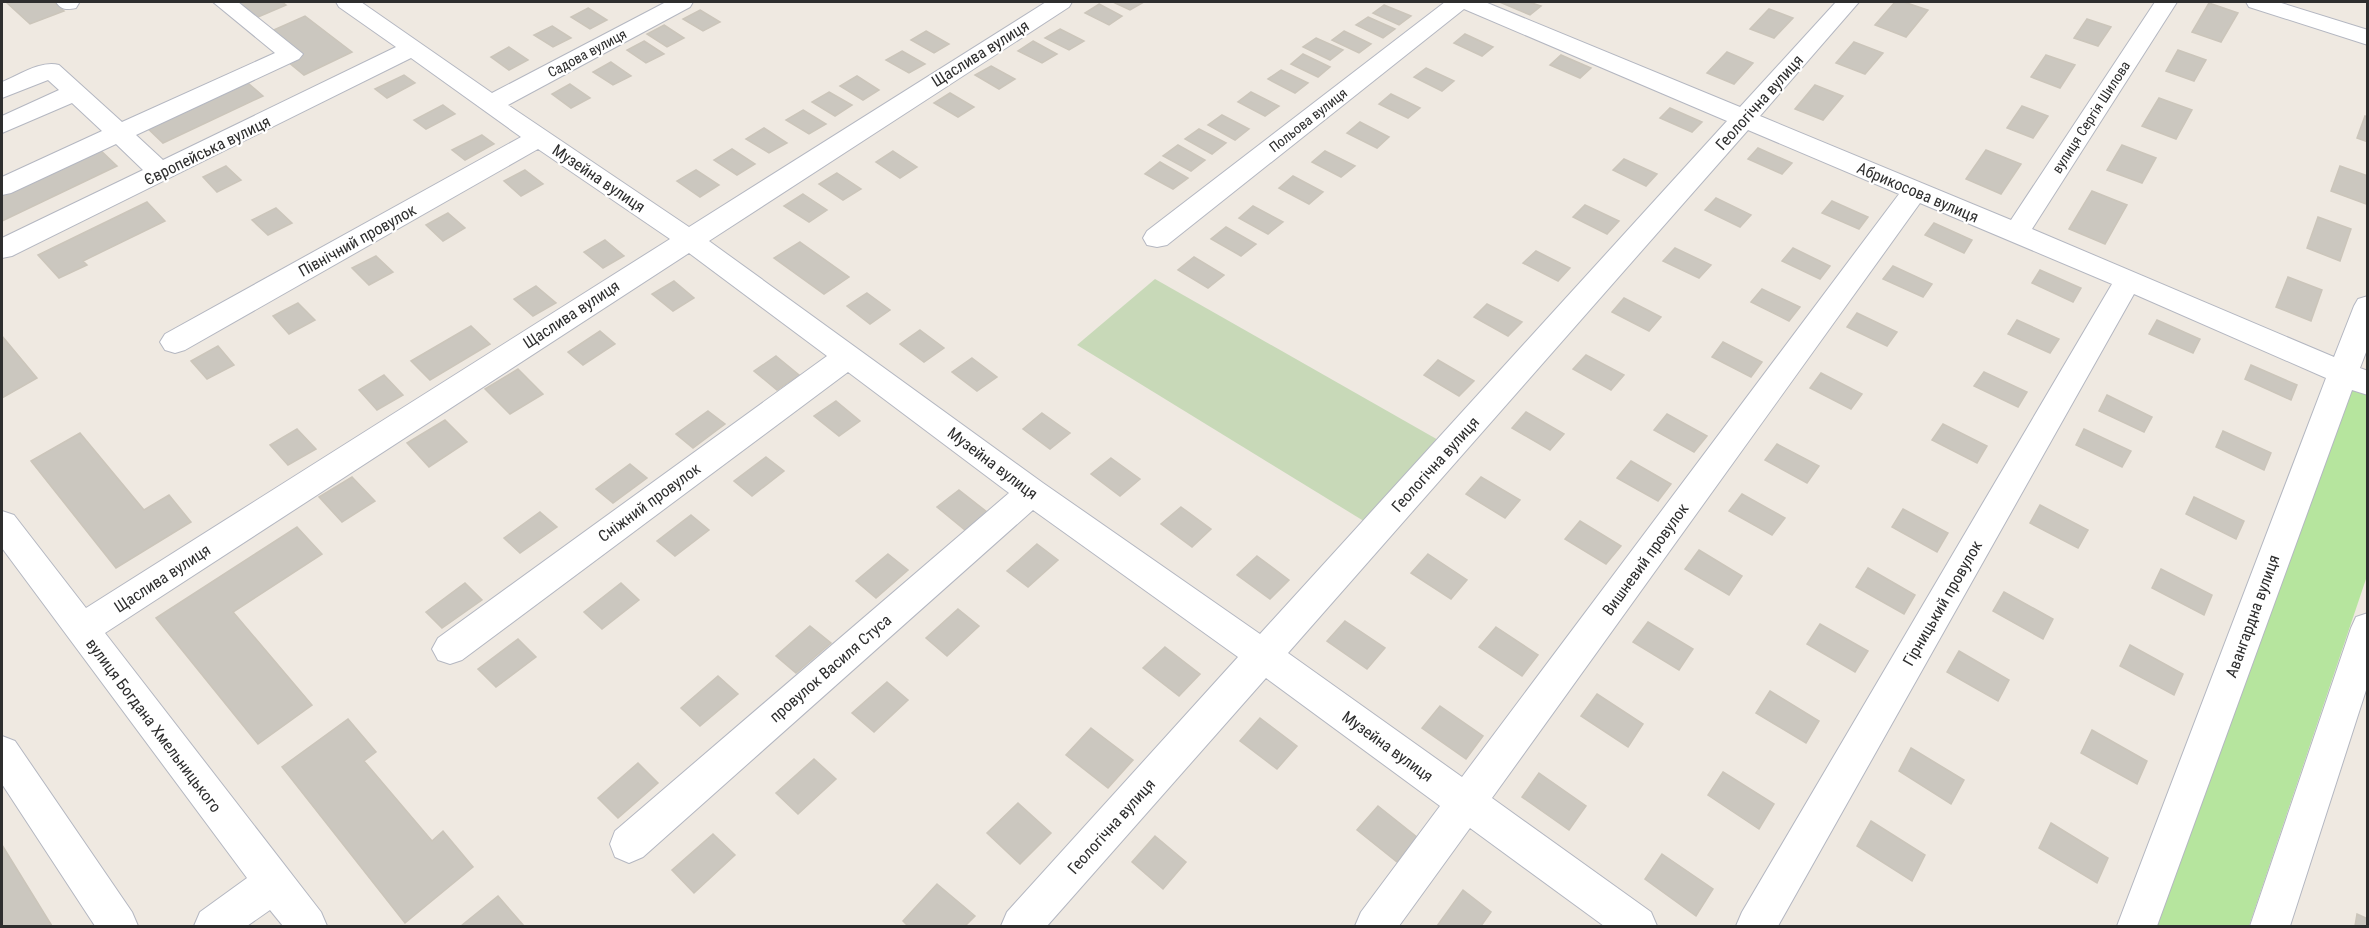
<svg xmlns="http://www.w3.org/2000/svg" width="2369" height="928" font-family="'Roboto Condensed',sans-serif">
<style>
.green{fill:#b6e59e}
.cemetery{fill:#c8d9b8}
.building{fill:#cbc7bf;stroke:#cbc5ba;stroke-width:1.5}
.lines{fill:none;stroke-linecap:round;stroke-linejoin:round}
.minor-casing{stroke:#b4b7c1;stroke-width:2}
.minor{fill:#fff;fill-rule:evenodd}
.labels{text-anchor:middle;stroke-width:4.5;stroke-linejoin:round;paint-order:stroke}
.far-street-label{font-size:14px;fill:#2e2e2e;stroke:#fff}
.street-label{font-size:16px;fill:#2e2e2e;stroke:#fff}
</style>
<rect width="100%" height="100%" fill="#efe9e1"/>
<path class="green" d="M2352,390L2367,391V576L2249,926H2148L2349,393Z"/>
<path class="cemetery" d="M1155,279L1440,441L1367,523L1077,345Z"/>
<path class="building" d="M6,2H54L64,11L30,24Z
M235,2H282L286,5L256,18Z
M1113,2H1144L1130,10Z
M1505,2H1529L1541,6L1530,15L1502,3Z
M1895,2H1904L1928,10L1906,37L1875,25Z
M2209,3L2238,13L2221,42L2192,32Z
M1099,4L1122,16L1109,25L1085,13Z
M1384,5L1411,16L1399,25L1373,13Z
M588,8L607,20L590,29L571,17Z
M1769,9L1793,18L1774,38L1750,29Z
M700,10L720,22L703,31L683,19Z
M305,16L352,52L304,75L288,62L303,55L283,39L267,33Z
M1368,17L1395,29L1383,38L1356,25Z
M2087,19L2111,27L2098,46L2074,38Z
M664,25L684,38L667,47L647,34Z
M552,26L571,38L553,47L534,35Z
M1060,29L1084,41L1069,50L1045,38Z
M926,31L949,44L934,53L911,40Z
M1344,31L1371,44L1359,53L1332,40Z
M1465,34L1493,47L1482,56L1454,43Z
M1316,38L1343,50L1330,60L1303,47Z
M644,41L664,54L646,63L627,50Z
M1033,41L1057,54L1042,63L1018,51Z
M1854,42L1883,53L1865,74L1836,63Z
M509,47L528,60L509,70L491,57Z
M2178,50L2206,60L2194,81L2166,71Z
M902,51L925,64L909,73L886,60Z
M1727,52L1753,63L1734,84L1707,73Z
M1303,54L1330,67L1318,77L1291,64Z
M1561,55L1591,68L1580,78L1550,65Z
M2046,55L2075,65L2060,88L2031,77Z
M611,62L631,76L613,85L593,72Z
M991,66L1015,79L999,89L975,75Z
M1426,68L1454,81L1442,91L1414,77Z
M1281,70L1308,83L1295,93L1268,79Z
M404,75L415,83L387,98L375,89Z
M857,76L879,90L863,100L840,86Z
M242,78L263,96L163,143L143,124Z
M570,84L590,98L571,108L552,94Z
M1815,85L1843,96L1823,120L1795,109Z
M829,92L852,105L835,116L812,102Z
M1251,92L1279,106L1265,116L1238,102Z
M950,93L974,107L958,117L934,103Z
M1391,94L1420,108L1408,118L1379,104Z
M2159,98L2192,110L2176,139L2142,126Z
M443,105L455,114L426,129L414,120Z
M2022,106L2048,116L2033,138L2007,128Z
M1670,108L1702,122L1692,132L1660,118Z
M803,110L826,124L809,134L786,120Z
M1222,115L1249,129L1235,140L1208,125Z
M2365,116L2368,117V142L2357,138Z
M1360,122L1389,137L1377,148L1347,133Z
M764,128L787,143L769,153L746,139Z
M1199,129L1226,143L1212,154L1185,139Z
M482,135L494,144L465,160L452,150Z
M1178,145L1205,160L1191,171L1163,156Z
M2122,145L2156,158L2142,183L2107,170Z
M96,146L117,166L2,221V190Z
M1758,148L1792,163L1782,174L1748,159Z
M732,149L755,164L737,175L714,160Z
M1986,150L2021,164L2001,194L1966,179Z
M893,151L917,167L900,178L876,162Z
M1325,151L1355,166L1341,177L1312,162Z
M1624,159L1657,174L1646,186L1613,170Z
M1160,162L1188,178L1173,189L1145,174Z
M226,166L241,180L217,192L203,177Z
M2340,166L2368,176L2366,204L2331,191Z
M525,170L543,184L521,196L504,181Z
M696,170L719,185L700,197L677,181Z
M837,173L861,189L843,200L819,184Z
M1293,176L1323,192L1309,204L1279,188Z
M2092,191L2127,205L2105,244L2069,229Z
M803,194L827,210L809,222L784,206Z
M1716,198L1751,215L1740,227L1705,210Z
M1832,201L1868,217L1859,229L1822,213Z
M147,202L165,221L83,261L87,265L59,278L38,255Z
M1585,205L1619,221L1607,234L1573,217Z
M1253,206L1283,222L1268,234L1239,218Z
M276,208L292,223L268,235L252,220Z
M448,213L465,228L443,241L426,225Z
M2318,217L2351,229L2340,261L2307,248Z
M1934,223L1972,240L1964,253L1925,235Z
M1226,227L1256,244L1241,256L1211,239Z
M605,240L624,256L603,268L584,252Z
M800,242L849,277L824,294L774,258Z
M1675,248L1711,265L1699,278L1663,261Z
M1793,248L1830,266L1820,279L1782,261Z
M1536,251L1570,268L1558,281L1523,263Z
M376,256L393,272L369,285L352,268Z
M1194,257L1224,275L1208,288L1178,270Z
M1893,266L1932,284L1923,297L1883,279Z
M2040,270L2081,288L2073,302L2032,283Z
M2288,277L2322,290L2311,321L2276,307Z
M674,281L694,298L673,311L652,294Z
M536,286L556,303L533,316L514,299Z
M1762,289L1800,307L1789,321L1751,302Z
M867,293L890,310L870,324L847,306Z
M1624,298L1661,317L1649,331L1612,312Z
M298,303L315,320L289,334L273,316Z
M1487,304L1522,322L1508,336L1474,317Z
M1857,313L1897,332L1887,346L1847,327Z
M2017,320L2059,339L2050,353L2008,334Z
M2157,320L2200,339L2193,353L2149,334Z
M471,326L490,344L430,380L411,361Z
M920,330L944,348L924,362L900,344Z
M600,331L615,344L583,365L568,352Z
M2,336L37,378L2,398Z
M1723,342L1762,362L1751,377L1712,357Z
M218,346L234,365L207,379L191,361Z
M1586,355L1624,375L1611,390L1573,369Z
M776,356L799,375L777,390L754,371Z
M972,358L997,377L977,391L952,372Z
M1438,360L1474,381L1459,396L1424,375Z
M2251,365L2297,385L2291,400L2245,379Z
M518,369L543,394L510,414L485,389Z
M1984,372L2027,392L2018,407L1974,386Z
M1821,373L1862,394L1851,409L1810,388Z
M384,375L403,395L377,410L359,390Z
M2107,395L2152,417L2144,432L2099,411Z
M836,401L860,421L839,436L814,416Z
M708,411L725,424L693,448L676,434Z
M1526,412L1564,434L1550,450L1512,428Z
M1042,413L1070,433L1050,449L1023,429Z
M1667,414L1707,436L1694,452L1654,430Z
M445,420L467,442L429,467L407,443Z
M1943,424L1987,446L1977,463L1932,440Z
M297,429L316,449L288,465L270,445Z
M2084,429L2131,451L2122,467L2076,445Z
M2223,431L2271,453L2264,470L2216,447Z
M80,433L144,510L169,495L191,522L116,568L31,461Z
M1777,444L1819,466L1807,483L1765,460Z
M766,457L784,471L752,496L734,481Z
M1111,458L1140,479L1120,496L1091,474Z
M1631,461L1671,484L1658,501L1617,478Z
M630,464L647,478L613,503L596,489Z
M352,477L375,501L342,522L319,497Z
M1481,477L1520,500L1505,518L1466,494Z
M959,490L987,512L965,530L937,507Z
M1742,494L1785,518L1772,535L1729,511Z
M2194,497L2244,521L2236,539L2186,514Z
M2040,505L2088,530L2078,548L2030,523Z
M1181,507L1211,529L1192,547L1161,524Z
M1903,509L1948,533L1937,552L1892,527Z
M540,512L557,527L520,553L504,538Z
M691,515L709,530L675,556L657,541Z
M1580,521L1621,546L1606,564L1565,539Z
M297,527L322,554L233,612L312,705L258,744L156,618Z
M1037,544L1058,560L1028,587L1007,571Z
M1699,550L1742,576L1729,595L1685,569Z
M888,554L908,570L876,598L856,581Z
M1428,554L1467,580L1451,599L1411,573Z
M1257,556L1289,580L1270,599L1237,575Z
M1868,568L1915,595L1904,614L1856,587Z
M2161,569L2212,595L2204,615L2152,588Z
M465,583L482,600L442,628L426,612Z
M621,583L639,600L602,629L584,612Z
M2004,592L2053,619L2043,639L1993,611Z
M958,609L979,626L947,656L926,638Z
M1345,621L1385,648L1367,669L1327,641Z
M1648,622L1693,649L1679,670L1633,642Z
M1820,624L1868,651L1855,672L1807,644Z
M810,626L831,643L796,673L776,656Z
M1496,627L1538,655L1522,676L1479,647Z
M518,639L536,657L496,687L478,669Z
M2130,645L2183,674L2174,695L2120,666Z
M1165,647L1200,674L1179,696L1143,668Z
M1959,651L2009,680L1998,701L1947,672Z
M718,676L738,694L700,726L681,708Z
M887,682L908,700L874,732L852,713Z
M1770,691L1819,721L1806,743L1756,713Z
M1597,694L1643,724L1628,747L1581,716Z
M1440,706L1483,736L1466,759L1422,728Z
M1260,718L1297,746L1277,769L1240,741Z
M348,719L376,752L364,761L432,841L443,831L473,867L405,923L282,767Z
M1091,728L1133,760L1108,788L1066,755Z
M2092,730L2147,761L2137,784L2081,753Z
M1911,748L1964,780L1951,804L1899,771Z
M814,759L836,779L798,814L776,793Z
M638,763L658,783L618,818L598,798Z
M1723,772L1774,804L1759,829L1708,795Z
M1539,773L1586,806L1569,830L1522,797Z
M1018,803L1051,833L1020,864L987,833Z
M1378,806L1417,837L1397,862L1357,830Z
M1871,821L1925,855L1912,881L1857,846Z
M2051,823L2108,858L2097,883L2039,848Z
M713,834L735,855L694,893L672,870Z
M1155,836L1186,862L1163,889L1132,862Z
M2,845L52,926H2Z
M1662,854L1713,889L1696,916L1645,879Z
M937,884L975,916L965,926H908L903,921Z
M1463,890L1491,912L1481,926H1437Z
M498,896L524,926H461Z
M2357,914L2368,919V926H2355Z"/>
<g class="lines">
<defs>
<path id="minor" d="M56,2H78L79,3L76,8C67,10 61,10 56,2Z
M213,2H238L303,54L299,59L136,135L163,160L396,47L339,7L336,2H361L492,93L666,2H693L690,7L508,105L689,227L1046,2H1072L1069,7L709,241L1043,483L1260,634L1727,121L1464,9L1167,245L1157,247L1147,245L1143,238L1147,231L1445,2H1485L1740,107L1836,2H1859L1760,116L2011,220L2155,2H2177L2032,229L2334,357L2354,306L2358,299L2368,296V347L2360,368L2368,371V395L2352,390L2157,926H2117L2326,378L2134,294L1778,926H1736L1742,912L2112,284L1920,203L1492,798L1651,912L1657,926H1604L1470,828L1399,926H1355L1361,912L1440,806L1266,678L1047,926H1001L1007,912L1238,657L1033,510L643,857L629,863L615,857L610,844L615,831L1009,493L848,372L462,660L450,664L438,660L432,649L438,638L827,356L689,253L105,633L321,912L327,926H283L270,910L247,926H194L200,912L247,878L2,548V511L14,515L86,608L670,239L538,149L185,350L175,353L165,350L160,342L165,334L521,137L411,58L12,256L2,258V238L143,170L116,144L11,193L2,195V177L102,131L72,103L2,133V116L59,90L48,80L2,98V82C19,75 41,60 59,65L122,122L275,53ZM1748,130L1899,194L1462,777L1288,653Z
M2246,2H2278L2368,30V45L2249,7Z
M2368,613V684L2290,926H2250L2351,628L2356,617Z
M2,736L15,741L132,912L138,926H95L2,784Z"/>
</defs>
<use href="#minor" class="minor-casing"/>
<use href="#minor" class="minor"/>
</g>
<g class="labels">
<g class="far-street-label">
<text transform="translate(587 53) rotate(-28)" y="5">Садова вулиця</text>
<text transform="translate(2091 117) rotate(-57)" y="5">вулиця Сергія Шилова</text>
<text transform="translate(1308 120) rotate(-38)" y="5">Польова вулиця</text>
</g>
<g class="street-label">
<text transform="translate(980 53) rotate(-32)" y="6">Щаслива вулиця</text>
<text transform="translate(1759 102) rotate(-48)" y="6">Геологічна вулиця</text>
<text transform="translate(207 150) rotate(-26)" y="6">Європейська вулиця</text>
<text transform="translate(599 178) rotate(34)" y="6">Музейна вулиця</text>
<text transform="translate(1918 192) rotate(23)" y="6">Абрикосова вулиця</text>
<text transform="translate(357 240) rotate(-29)" y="6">Північний провулок</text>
<text transform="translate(571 314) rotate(-33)" y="6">Щаслива вулиця</text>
<text transform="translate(993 463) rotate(37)" y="6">Музейна вулиця</text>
<text transform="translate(1435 464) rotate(-48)" y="6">Геологічна вулиця</text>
<text transform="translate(649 502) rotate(-36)" y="6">Сніжний провулок</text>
<text transform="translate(1645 559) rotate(-54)" y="6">Вишневий провулок</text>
<text transform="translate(162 578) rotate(-33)" y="6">Щаслива вулиця</text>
<text transform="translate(1942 603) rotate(-60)" y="6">Гірницький провулок</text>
<text transform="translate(2252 616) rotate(-70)" y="6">Авангардна вулиця</text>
<text transform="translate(830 668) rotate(-41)" y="6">провулок Василя Стуса</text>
<text transform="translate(154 725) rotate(53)" y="6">вулиця Богдана Хмельницького</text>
<text transform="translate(1388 746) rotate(36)" y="6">Музейна вулиця</text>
<text transform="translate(1111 826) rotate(-48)" y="6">Геологічна вулиця</text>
</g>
</g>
<rect width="2369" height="928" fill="none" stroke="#2e2e2e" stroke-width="6"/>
</svg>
